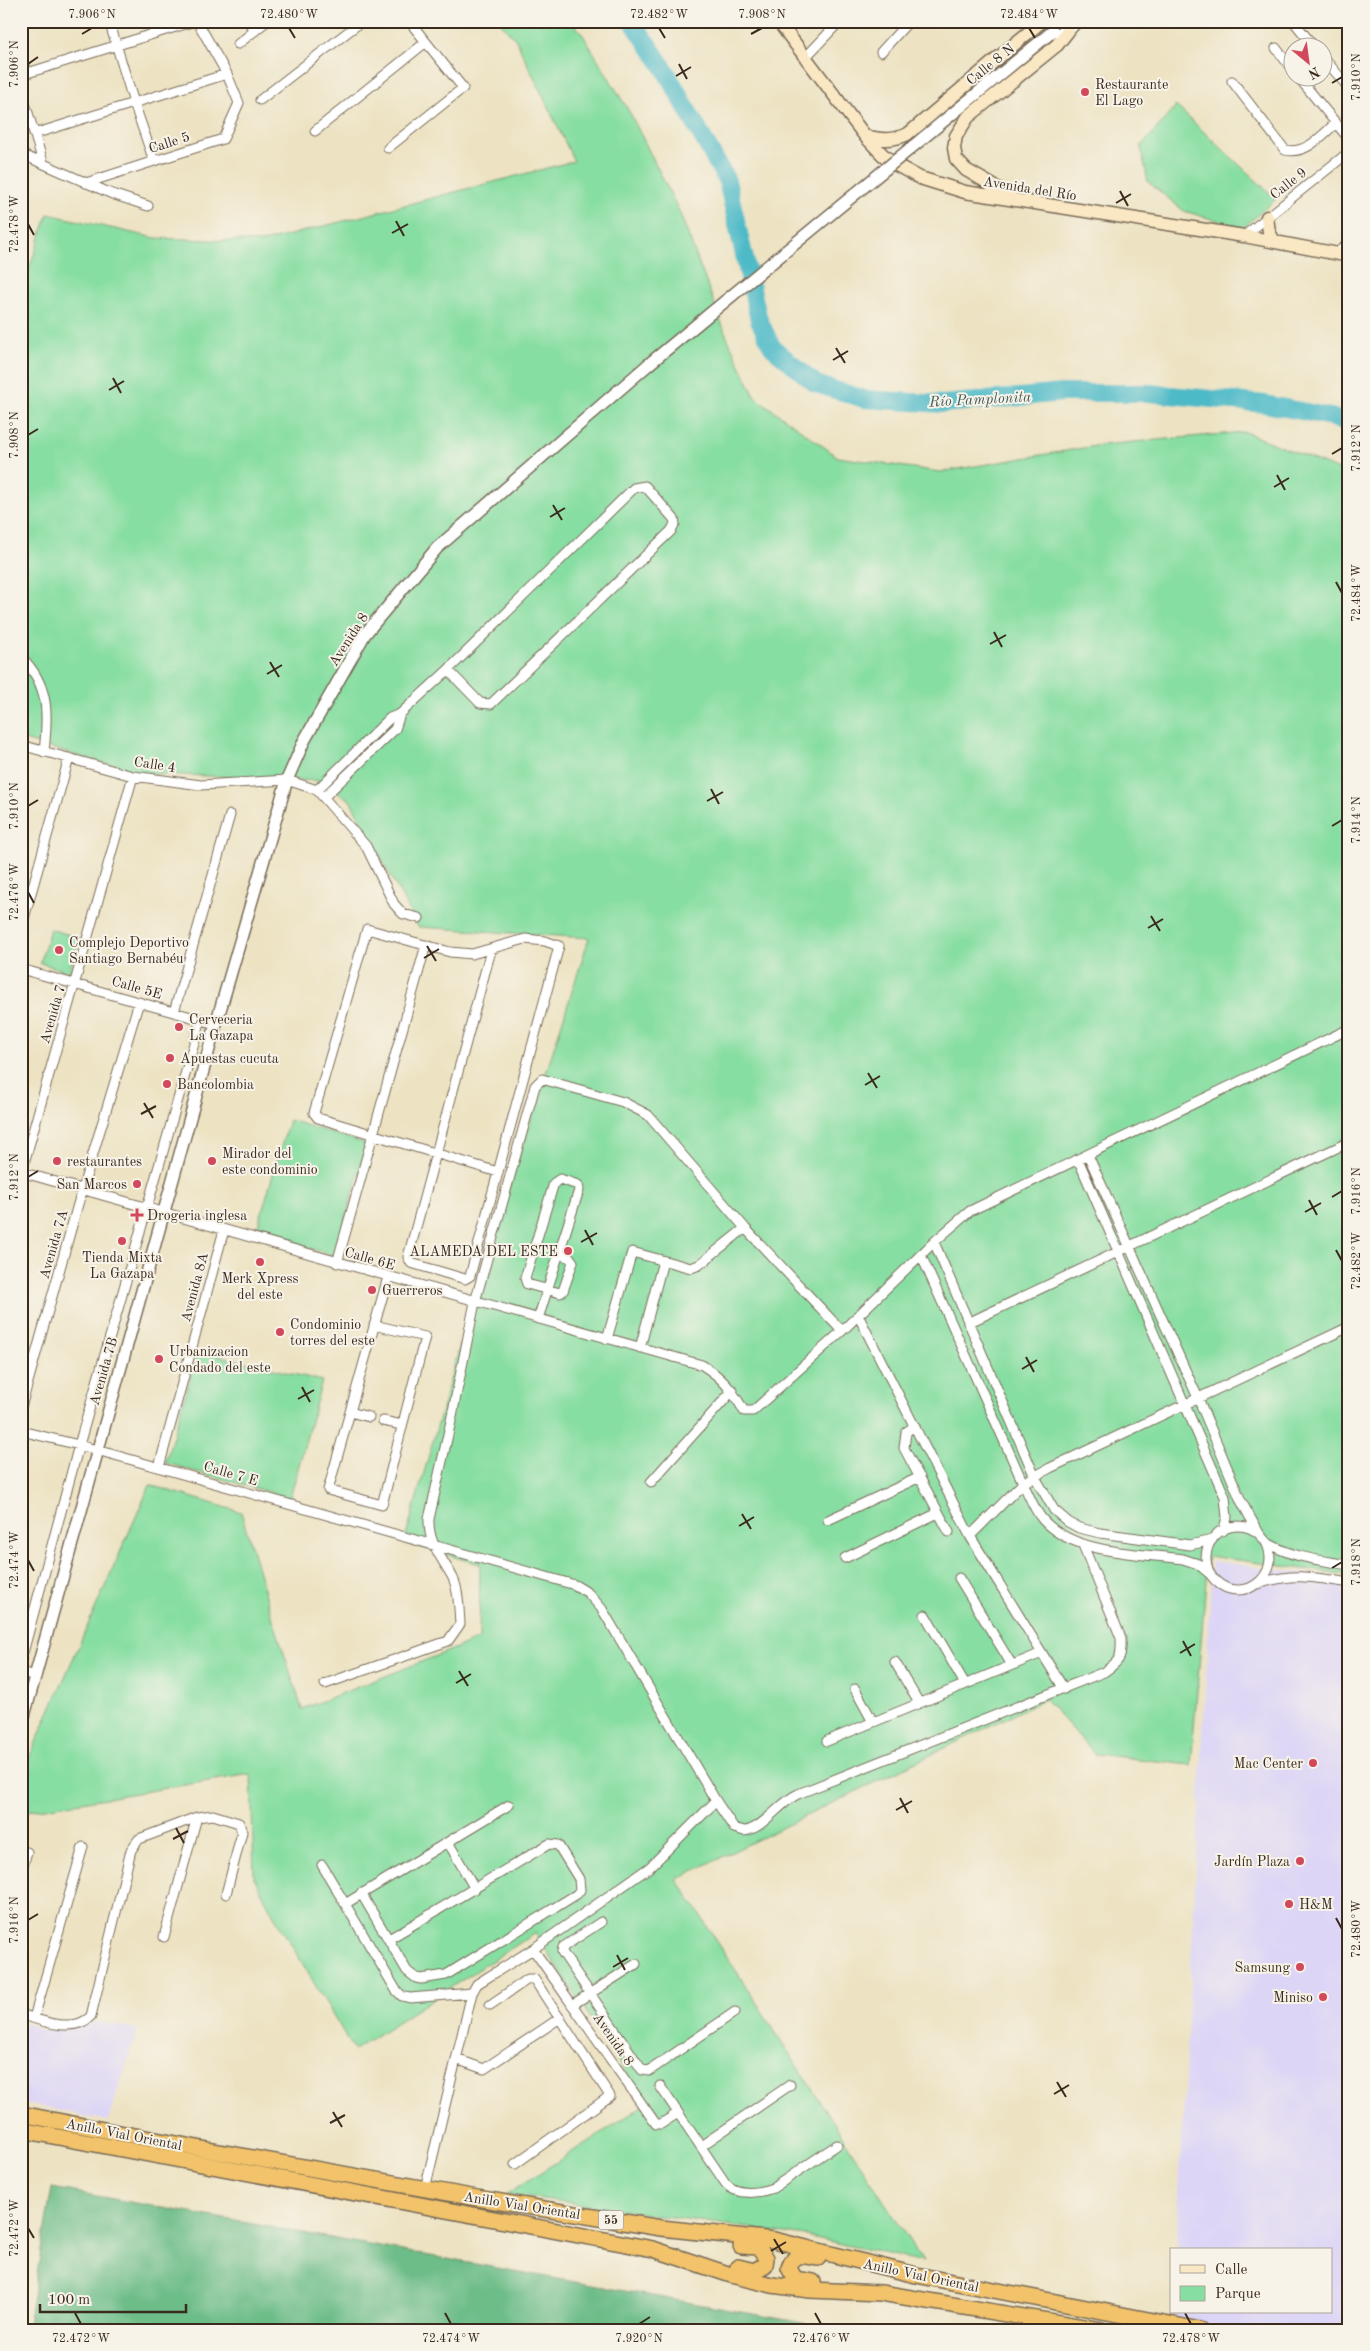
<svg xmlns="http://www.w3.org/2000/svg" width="1370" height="2351" font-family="'Old Standard TT',serif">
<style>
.built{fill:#ddd5f6}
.green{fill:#87dea2;stroke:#618460}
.forest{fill:#6dbd88;stroke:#547453}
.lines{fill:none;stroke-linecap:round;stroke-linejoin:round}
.river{stroke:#4dbac7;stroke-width:18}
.minor-casing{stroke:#796b58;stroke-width:11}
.tertiary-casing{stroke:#796b58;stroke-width:14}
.secondary-casing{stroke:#796b58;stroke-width:15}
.trunk-casing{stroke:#796b58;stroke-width:18}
.minor{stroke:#fff;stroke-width:9}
.tertiary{stroke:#fff;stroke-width:11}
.secondary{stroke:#fae7c3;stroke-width:12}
.trunk{stroke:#f2c36a;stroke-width:15}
.tertiary-bridge-casing{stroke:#796b58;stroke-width:14;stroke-linecap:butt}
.tertiary-bridge{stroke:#fff;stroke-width:11}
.ticks{fill:none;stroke:#3b2a1e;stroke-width:2}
.poi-dot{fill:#d1495b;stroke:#f7f3e8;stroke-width:2}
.labels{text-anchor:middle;stroke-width:4;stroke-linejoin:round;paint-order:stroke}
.shield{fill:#f7f3e8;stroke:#73665b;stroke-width:1}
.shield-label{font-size:12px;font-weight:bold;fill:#3b2a1e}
.street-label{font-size:14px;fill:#3b2a1e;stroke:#f7f3e8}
.poi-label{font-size:14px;fill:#3b2a1e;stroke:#f7f3e8;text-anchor:start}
.water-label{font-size:15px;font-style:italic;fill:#415c59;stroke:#f7f3e8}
.neatline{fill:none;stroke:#3b2a1e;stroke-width:2}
.ticks-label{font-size:12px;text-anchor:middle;fill:#3b2a1e}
</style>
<rect width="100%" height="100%" fill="#f7f3e8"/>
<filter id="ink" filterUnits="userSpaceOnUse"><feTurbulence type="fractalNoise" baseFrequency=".02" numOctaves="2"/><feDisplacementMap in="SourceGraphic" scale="10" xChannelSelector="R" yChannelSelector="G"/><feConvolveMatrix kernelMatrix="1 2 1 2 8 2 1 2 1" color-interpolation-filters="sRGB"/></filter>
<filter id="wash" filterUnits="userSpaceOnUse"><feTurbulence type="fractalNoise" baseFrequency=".0096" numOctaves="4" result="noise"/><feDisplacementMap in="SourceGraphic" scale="20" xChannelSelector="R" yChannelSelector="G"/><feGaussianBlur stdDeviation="1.12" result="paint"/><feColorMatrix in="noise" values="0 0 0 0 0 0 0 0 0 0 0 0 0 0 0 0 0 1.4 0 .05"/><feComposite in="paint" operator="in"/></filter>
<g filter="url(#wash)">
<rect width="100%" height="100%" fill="#ede3c3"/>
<path class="built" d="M1212,1561L1349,1580V2330H1240L1172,2317L1173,2312H1331V2250H1176Z
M21,2021L43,2030L96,2022L138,2029L108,2121L21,2102Z"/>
<path class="green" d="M499,21H572L583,35L630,113L679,211L727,337L755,397L838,457L940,472L1101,445L1245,432L1349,474V1575L1208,1556L1191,1765L1095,1754L1045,1699L677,1879L923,2262L806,2236L507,2194L646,2104L535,1933L354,2050L273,1914L254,1877L251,1774L21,1812V1776L150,1485L241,1512L272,1616L302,1709L479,1639L480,1564L404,1543L469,1314L589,938L418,927L350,800L320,781L136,773L21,739V292L48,214L155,238L263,242L574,161L516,40Z
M1176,106L1276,199L1243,228L1184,211L1148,182L1141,147Z
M50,929L80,938L69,972L40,963Z
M289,1120L367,1144L335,1256L256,1232Z
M198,1352L212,1354L322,1381L290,1498L165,1463Z"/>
<path class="forest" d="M52,2188L842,2330H27Z"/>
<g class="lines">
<path class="river" d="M632,21L664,68L727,181L759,320L772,347L816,384L864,399L943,404L1063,393H1149L1265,404L1331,417L1349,424"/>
</g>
</g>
<g filter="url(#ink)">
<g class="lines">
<defs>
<path id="minor" d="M109,21L134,103L154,161
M248,21L255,31
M1295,23L1315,48
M238,44L267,21
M1276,48L1292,69
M881,52L909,21
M21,56L27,74
M1322,56L1349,88
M805,58L840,21
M21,75L195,21
M1299,78L1349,139
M1232,81L1285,150C1306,155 1321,136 1336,123
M21,90L43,162
M260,100L362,21
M315,131L426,42
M34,134L227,74
M388,148L463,88L409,21
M21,154L112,194L148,206
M86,183L223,139L239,103L227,74L197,21
M1244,236L1349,152
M1336,254L1349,243
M21,657C50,685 48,715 44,752
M21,745L133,776L201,785L287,780L317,790L366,846L394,904L403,914L419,918
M317,790L390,718L400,714L448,670L634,488L645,486L674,519L675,524L671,531L491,704L480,703L448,670
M325,796L395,729L400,714
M21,929L69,758
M491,950L408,1257L411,1263L465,1279L470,1276L559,946L545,941L525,939L472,954L450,952L367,929L314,1113L318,1118L498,1172
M21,969L216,1024
M174,1012L230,815
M1088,1155L1198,1398L1241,1501L1260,1535
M1078,1159L1225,1497L1227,1518L1223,1531
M21,1172L702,1365C722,1377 733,1391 744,1411H753L842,1331L934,1242L970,1211L1349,1029
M21,1174L133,776
M745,1228L842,1331
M934,1242L1035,1477L1054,1510L1068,1522L1079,1528L1100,1533L1190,1545L1212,1540
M921,1255L1023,1483C1029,1495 1034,1510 1043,1520C1075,1555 1139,1553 1183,1559L1198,1564L1210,1574
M337,1263L426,945
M858,1315L970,1536L1064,1689
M538,1319L579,1190L578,1185L560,1179L554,1183L525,1278L527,1284L560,1293L563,1291L573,1262L570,1258L560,1254
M968,1323L1349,1142
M374,1325L425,1337L382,1505L328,1490L388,1277
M640,1348L663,1261
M21,1407L82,1190L139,1002
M350,1412L369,1417
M383,1421L402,1425
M915,1426L906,1432L904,1448L949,1532
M21,1431L79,1445L575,1585L588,1593L602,1609L716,1801L734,1828L744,1831C762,1830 780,1802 798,1794L1104,1672C1120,1661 1122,1658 1121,1638L1083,1545
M159,1467L224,1230
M651,1482L733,1390
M828,1520L920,1477
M1206 1558a32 32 0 1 1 64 0a32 32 0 1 1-64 0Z
M970,1536L1023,1483L1050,1468L1349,1327
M1266,1542C1292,1558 1320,1560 1349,1565
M845,1558L938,1513
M959,1578L1012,1665
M1258,1584C1292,1572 1314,1577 1349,1583
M925,1615L965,1684
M21,1660L79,1445L201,1019
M895,1662L919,1703
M21,1672L36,1676
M325,1684L448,1641L460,1624C459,1610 459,1591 453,1578C442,1557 428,1544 429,1519L451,1421L475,1302L535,1086L542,1079L623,1102L648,1115L745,1228L699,1265L691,1268L632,1252L607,1339
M855,1689L873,1722
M827,1741L1042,1653
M448,1842L475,1889
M322,1865L396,1990L402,1996L410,1998L472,1993
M21,1872L27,1852
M361,1893L407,1971L416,1978L421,1979L446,1975L577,1894L580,1890L579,1879L558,1845L549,1844L389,1939
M345,1904L509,1805
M601,1922L563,1947L562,1952L642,2070L649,2071L735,2012
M164,1937L197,1817
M533,1949L656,2124H661L678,2113
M490,2005L528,1979H534L610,2096L515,2164
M572,2005L636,1964
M21,2014C41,2021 74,2034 91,2016L131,1850L139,1839L197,1817L213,1815L239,1823L242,1832L226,1894
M34,2018L83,1847
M456,2059L484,2069L560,2018
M660,2086L726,2184C737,2196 759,2193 773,2188L837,2145
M701,2146L790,2085
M425,2189L472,1993L477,1984L533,1949L650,1867L716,1801"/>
<path id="tertiary" d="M1060,33L1068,31L1077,21
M923,138L1053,31
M21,1727L216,1024L287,780L304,741L365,634L437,548L649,364"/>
<path id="secondary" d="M778,21L865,136L883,155L900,167L920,178L965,192L1244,236L1349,256
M865,136C882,140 892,141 908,134L1042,21
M1011,196L966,170L956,159L954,148L956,136L968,117L1057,45L1068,31
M1267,217L1269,232L1274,241"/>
<path id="trunk" d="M21,2114L208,2150L477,2198L661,2228L774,2240L916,2275L1200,2330
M21,2130L653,2249L731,2275L772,2285L810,2290L881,2293L1101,2330
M738,2267L754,2271L765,2265L766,2258L758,2247L741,2246
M813,2282L795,2279L789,2268C794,2252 804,2255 818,2258"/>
</defs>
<use href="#minor" class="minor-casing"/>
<use href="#tertiary" class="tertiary-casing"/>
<use href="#secondary" class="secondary-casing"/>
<use href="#trunk" class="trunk-casing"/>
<use href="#minor" class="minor"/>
<use href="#tertiary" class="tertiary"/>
<use href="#secondary" class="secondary"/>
<use href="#trunk" class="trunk"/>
<defs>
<path id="tertiary-bridge" d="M649,364L923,138"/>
</defs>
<use href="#tertiary-bridge" class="tertiary-bridge-casing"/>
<use href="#tertiary-bridge" class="tertiary-bridge"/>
</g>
</g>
<path class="ticks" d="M289,28L295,38M659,28L665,38M1029,28L1035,38M82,34L92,28M751,34L762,28M28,64L38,57M679,64L687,79M676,76L691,67M1332,83L1342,77M1120,191L1128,206M1116,203L1131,194M396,221L404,236M28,224L34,235M392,233L408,224M836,348L845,363M833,360L848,351M113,378L121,393M109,390L124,381M28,435L38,429M1332,454L1342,448M1277,475L1285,490M1274,487L1289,478M553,505L562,520M550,517L565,508M1336,582L1342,593M994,632L1002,647M990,644L1006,635M270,662L279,677M267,674L282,665M711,789L719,804M707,801L723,792M28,806L38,800M1332,826L1342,820M28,892L34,903M1151,916L1160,931M1148,928L1163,919M427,946L436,961M424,958L439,949M868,1073L877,1088M865,1085L880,1076M144,1103L153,1118M141,1114L156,1106M28,1177L38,1171M1332,1197L1342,1191M1309,1200L1317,1215M1305,1212L1321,1203M585,1230L593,1245M581,1242L597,1233M1336,1250L1342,1261M1026,1357L1034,1372M1022,1369L1037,1360M302,1387L310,1402M298,1399L314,1390M742,1514L751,1529M739,1526L754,1517M28,1560L34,1571M1332,1568L1342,1562M1183,1641L1191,1656M1180,1653L1195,1644M459,1671L468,1686M456,1683L471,1674M900,1798L908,1813M896,1810L912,1801M176,1828L184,1843M173,1839L188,1831M1336,1918L1342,1929M28,1920L38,1914M617,1955L625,1970M613,1967L628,1958M1057,2082L1066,2097M1054,2094L1069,2085M333,2112L342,2127M330,2123L345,2115M28,2228L34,2238M774,2239L783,2254M771,2251L786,2242M75,2313L81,2324M445,2313L451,2324M815,2313L821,2324M1185,2313L1191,2324M639,2324L650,2317"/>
<g class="poi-dot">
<circle cx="1085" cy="92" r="5"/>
<circle cx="59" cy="950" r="5"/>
<circle cx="179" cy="1027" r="5"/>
<circle cx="170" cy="1058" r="5"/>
<circle cx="167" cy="1084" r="5"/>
<circle cx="57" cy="1161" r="5"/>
<circle cx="212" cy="1161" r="5"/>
<circle cx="137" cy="1184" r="5"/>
<path d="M134.5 1207.5h5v5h5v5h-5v5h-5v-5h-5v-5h5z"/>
<circle cx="122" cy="1241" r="5"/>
<circle cx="568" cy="1251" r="5"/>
<circle cx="260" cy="1262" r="5"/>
<circle cx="372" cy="1290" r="5"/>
<circle cx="280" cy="1332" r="5"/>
<circle cx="159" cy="1359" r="5"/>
<circle cx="1313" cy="1763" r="5"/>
<circle cx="1300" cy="1861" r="5"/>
<circle cx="1289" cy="1904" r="5"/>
<circle cx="1300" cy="1967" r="5"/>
<circle cx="1323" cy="1997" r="5"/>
</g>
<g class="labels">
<rect class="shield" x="598.5" y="2210.5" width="25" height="19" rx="4"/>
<g class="shield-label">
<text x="611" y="2224">55</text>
</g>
<g class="street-label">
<text transform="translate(990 64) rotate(-39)" y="5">Calle 8 N</text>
<text transform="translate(169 142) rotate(-18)" y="5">Calle 5</text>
<text transform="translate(1288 183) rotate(-38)" y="5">Calle 9</text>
<text transform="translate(1030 188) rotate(9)" y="5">Avenida del Río</text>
<text transform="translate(348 639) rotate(-57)" y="5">Avenida 8</text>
<text transform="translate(155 764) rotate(9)" y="5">Calle 4</text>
<text transform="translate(137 987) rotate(16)" y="5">Calle 5E</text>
<text transform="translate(52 1014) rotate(-74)" y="5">Avenida 7</text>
<text transform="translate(53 1244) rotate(-74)" y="5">Avenida 7A</text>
<text transform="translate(370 1258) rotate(16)" y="5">Calle 6E</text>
<text transform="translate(194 1287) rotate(-75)" y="5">Avenida 8A</text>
<text transform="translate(103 1371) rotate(-74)" y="5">Avenida 7B</text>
<text transform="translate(231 1473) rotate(16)" y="5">Calle 7 E</text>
<text transform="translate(614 2039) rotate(55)" y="5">Avenida 8</text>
<text transform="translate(124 2134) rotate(11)" y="5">Anillo Vial Oriental</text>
<text transform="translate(522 2205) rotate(9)" y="5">Anillo Vial Oriental</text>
<text transform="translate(921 2275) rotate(12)" y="5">Anillo Vial Oriental</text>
</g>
<g class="poi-label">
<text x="1095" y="89">Restaurante<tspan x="1095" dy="16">El Lago</tspan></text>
<text x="69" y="947">Complejo Deportivo<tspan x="69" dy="16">Santiago Bernabéu</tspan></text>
<text x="189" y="1024">Cerveceria<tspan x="189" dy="16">La Gazapa</tspan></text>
<text x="180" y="1063">Apuestas cucuta</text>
<text x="177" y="1089">Bancolombia</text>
<text x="222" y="1158">Mirador del<tspan x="222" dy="16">este condominio</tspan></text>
<text x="67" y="1166">restaurantes</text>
<text x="127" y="1189" text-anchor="end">San Marcos</text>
<text x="147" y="1220">Drogeria inglesa</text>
<text x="558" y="1256" text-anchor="end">ALAMEDA DEL ESTE</text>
<text x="122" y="1262" text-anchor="middle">Tienda Mixta<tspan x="122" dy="16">La Gazapa</tspan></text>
<text x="260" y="1283" text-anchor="middle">Merk Xpress<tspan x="260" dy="16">del este</tspan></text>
<text x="382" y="1295">Guerreros</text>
<text x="290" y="1329">Condominio<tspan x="290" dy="16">torres del este</tspan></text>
<text x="169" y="1356">Urbanizacion<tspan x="169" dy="16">Condado del este</tspan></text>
<text x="1303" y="1768" text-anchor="end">Mac Center</text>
<text x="1290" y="1866" text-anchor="end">Jardín Plaza</text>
<text x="1299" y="1909">H&amp;M</text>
<text x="1290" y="1972" text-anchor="end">Samsung</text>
<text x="1313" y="2002" text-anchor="end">Miniso</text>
</g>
<g class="water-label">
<text transform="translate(980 399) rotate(-3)" y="5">Río Pamplonita</text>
</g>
</g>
<rect width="1370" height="2351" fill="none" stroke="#f7f3e8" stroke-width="55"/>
<rect x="1170" y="2248" width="162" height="65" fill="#f7f3e8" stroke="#aca397"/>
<rect x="1180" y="2265" width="25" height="8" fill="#fae7c3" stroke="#aca397"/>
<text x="1215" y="2274" font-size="15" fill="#3b2a1e">Calle</text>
<rect x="1180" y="2286" width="25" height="15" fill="#87dea2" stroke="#aca397"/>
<text x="1215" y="2298" font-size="15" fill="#3b2a1e">Parque</text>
<g transform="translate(1308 62) rotate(151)"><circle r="24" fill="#f7f3e8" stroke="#aca397"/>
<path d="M0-4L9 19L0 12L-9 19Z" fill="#d1495b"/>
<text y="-8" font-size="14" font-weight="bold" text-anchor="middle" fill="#3b2a1e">N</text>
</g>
<path d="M40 2304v8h146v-8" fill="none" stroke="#3b2a1e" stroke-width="2.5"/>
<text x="48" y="2304" font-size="15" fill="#3b2a1e" stroke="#f7f3e8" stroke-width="4" paint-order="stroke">100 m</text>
<rect x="28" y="28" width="1314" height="2296" class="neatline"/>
<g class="ticks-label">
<text x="92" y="18">7.906°N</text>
<text x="289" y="18">72.480°W</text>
<text x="659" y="18">72.482°W</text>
<text x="762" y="18">7.908°N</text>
<text x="1029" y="18">72.484°W</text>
<text transform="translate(14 64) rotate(-90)" y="4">7.906°N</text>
<text transform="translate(1356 77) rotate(-90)" y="4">7.910°N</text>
<text transform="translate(14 224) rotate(-90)" y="4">72.478°W</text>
<text transform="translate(14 435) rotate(-90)" y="4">7.908°N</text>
<text transform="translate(1356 448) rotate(-90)" y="4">7.912°N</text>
<text transform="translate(1356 593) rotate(-90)" y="4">72.484°W</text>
<text transform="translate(14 806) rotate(-90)" y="4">7.910°N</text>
<text transform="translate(1356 820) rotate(-90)" y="4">7.914°N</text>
<text transform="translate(14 892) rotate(-90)" y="4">72.476°W</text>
<text transform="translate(14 1177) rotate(-90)" y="4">7.912°N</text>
<text transform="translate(1356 1191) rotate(-90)" y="4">7.916°N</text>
<text transform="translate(1356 1261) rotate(-90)" y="4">72.482°W</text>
<text transform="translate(14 1560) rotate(-90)" y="4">72.474°W</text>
<text transform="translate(1356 1562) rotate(-90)" y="4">7.918°N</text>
<text transform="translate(14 1920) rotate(-90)" y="4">7.916°N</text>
<text transform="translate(1356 1929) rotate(-90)" y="4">72.480°W</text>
<text transform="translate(14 2228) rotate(-90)" y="4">72.472°W</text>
<text x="81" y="2342">72.472°W</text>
<text x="451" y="2342">72.474°W</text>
<text x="639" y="2342">7.920°N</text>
<text x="821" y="2342">72.476°W</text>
<text x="1191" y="2342">72.478°W</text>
</g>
</svg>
